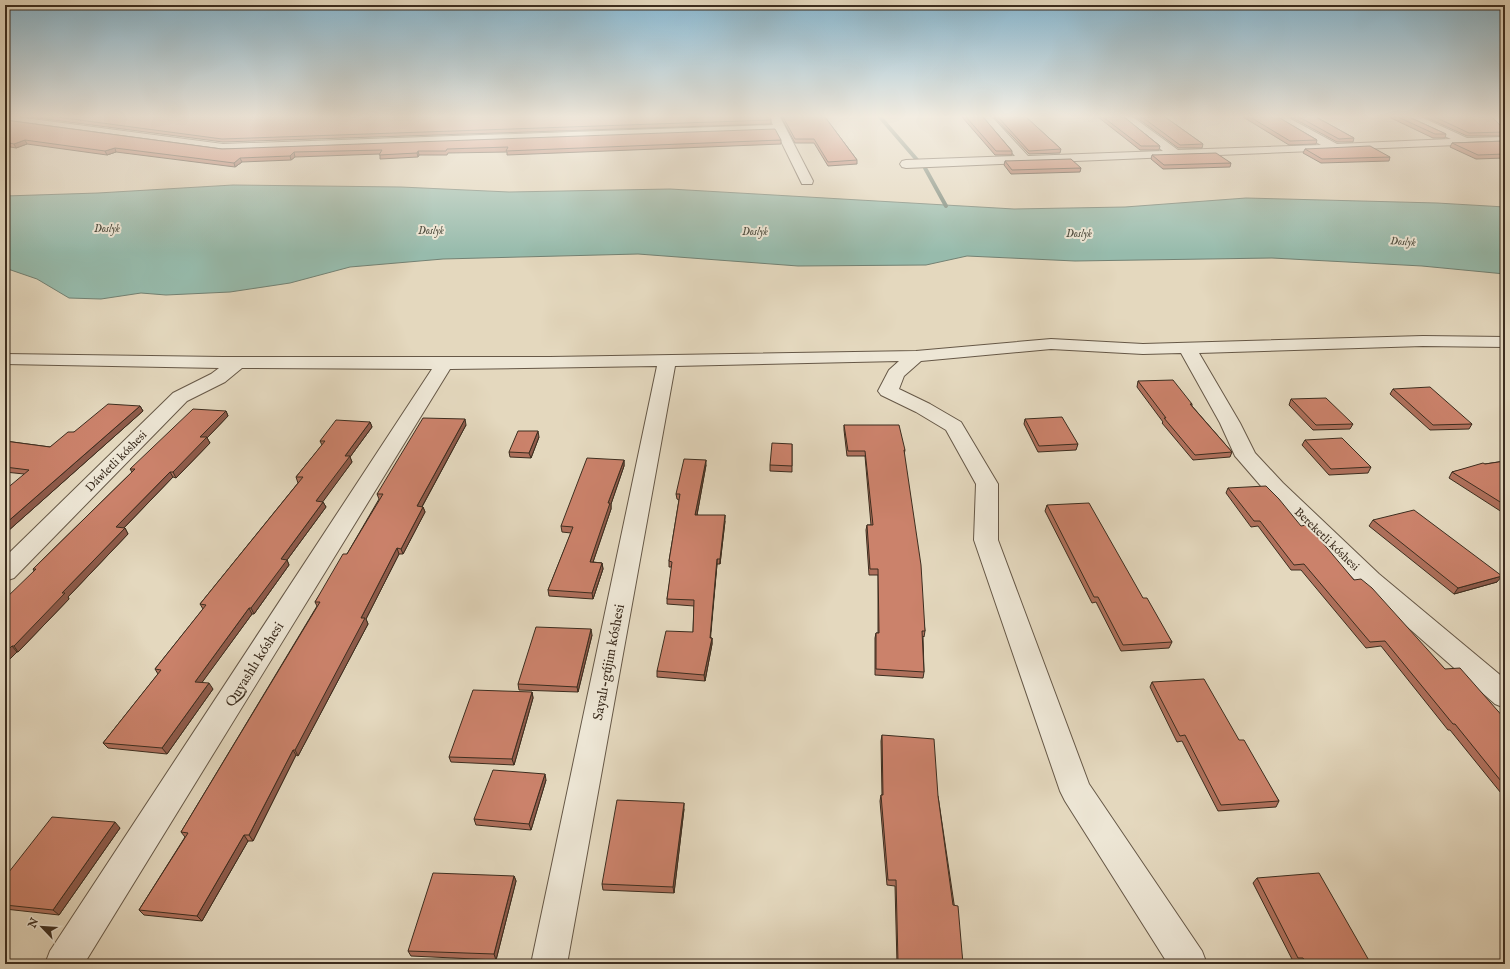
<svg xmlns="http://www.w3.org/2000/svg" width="1510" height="969" font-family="'IM FELL English',serif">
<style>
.water{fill:#97bbac;stroke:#738274}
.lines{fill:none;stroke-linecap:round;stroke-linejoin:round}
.stream{stroke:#738274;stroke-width:4}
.minor-casing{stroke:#665847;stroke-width:2}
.minor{fill:#ede6d5;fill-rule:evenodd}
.wall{fill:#af705c;stroke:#3c2d1f}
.shaded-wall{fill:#8e5b4b;stroke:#3c2d1f}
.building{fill:#cb826b;stroke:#3c2d1f}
.labels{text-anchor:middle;stroke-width:4;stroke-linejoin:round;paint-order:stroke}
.far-water-label{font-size:11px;font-style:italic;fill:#535042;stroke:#ede6d5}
.street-label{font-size:12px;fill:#3c2d1f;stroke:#ede6d5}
.near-street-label{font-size:14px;fill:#3c2d1f;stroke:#ede6d5}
</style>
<rect width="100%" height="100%" fill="#e4d8be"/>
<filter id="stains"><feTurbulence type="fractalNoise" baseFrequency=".005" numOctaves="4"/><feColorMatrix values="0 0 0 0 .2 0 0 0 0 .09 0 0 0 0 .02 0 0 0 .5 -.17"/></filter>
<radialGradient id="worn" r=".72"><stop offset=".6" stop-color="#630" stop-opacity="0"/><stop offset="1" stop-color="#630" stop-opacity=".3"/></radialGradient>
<path class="water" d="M233,185L401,187L509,192L670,189L1014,209L1125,207L1246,198L1437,203L1505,207V274L1422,266L1272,258L1075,261L967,256L926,265L798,266L638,254L443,259L350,267L290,283L230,292L166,295L141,293L101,299L69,298L37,279L5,268V196L98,193Z"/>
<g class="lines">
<path class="stream" d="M880,117L918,161
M925,168L946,206"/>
<defs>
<path id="minor" d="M5,117H17L223,144L773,125L769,117H780L813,181L812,184H802L776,131L223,152L5,122Z
M981,117H992L1028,156L1163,151L1121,117H1133L1178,150L1321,145L1273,117H1287L1337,144L1451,139L1407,119L1406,117H1421L1467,138L1505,137V143L906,168L902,167L900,164L902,161L906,160L1015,156Z
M1488,117H1500L1505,122V131L1501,130Z
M1423,336L1505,337V347L1423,346L1199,353L1240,423L1255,453L1283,483L1379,574L1505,679V708L1495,704L1361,586L1267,493L1235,456L1220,423L1181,353L1143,354L1051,349L921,361L904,376L899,389L930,404L961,422L998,484V540L1089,784L1202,951L1207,964H1168L1065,801L1060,791L974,540L976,484L946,430L916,412L881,395L878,391L889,370L899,361L675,366L567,964H531L657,366L450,369L84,964H45L50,951L432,369L242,368L225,382L187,401L14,578L5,581V557L173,393L211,374L219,368L5,364V354L223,357H550L916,351L1051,339L1143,344Z"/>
</defs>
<use href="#minor" class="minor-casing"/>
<use href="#minor" class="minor"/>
</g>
<path class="wall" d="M30,117H770L771,120V124L223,142Z
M781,117H825L857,160V164L828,166L814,143H795Z
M962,117H983L1012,151V155H995Z
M994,117H1026L1061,149L1060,153L1029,154Z
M1098,117H1124L1160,146L1159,150H1140Z
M1136,117H1165L1203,144L1202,148H1178Z
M1243,117H1278L1317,140L1316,144L1289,145Z
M1291,117H1316L1354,138L1353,142H1337Z
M1389,117H1409L1446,134L1445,138H1433Z
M1425,117H1492L1502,127L1505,128V136H1467Z
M5,120L222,149L781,140V144L507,155V152L448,153L447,155H419L418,157L380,159V154L295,157L291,160L242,162L235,167L116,152L107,155L27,144L16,148L5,146Z
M1505,141V158L1476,159L1450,147L1452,143Z
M1305,149L1390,157L1389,161L1321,163L1303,153Z
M1152,155L1231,163L1230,167L1163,169L1151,159Z
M1005,161L1081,168L1080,172L1011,174L1004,165Z
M1138,381L1192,404V406L1232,452L1230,457L1193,460L1162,423L1163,422L1137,387Z
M1393,389L1472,424L1469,429L1430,430L1390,394Z
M1291,399L1353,424L1350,429L1313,430L1289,405Z
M140,406L143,411L8,531L9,533L5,537L24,474L5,472V441L50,447L74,432Z
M226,411L228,416L207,438L210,443L176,478L173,477L124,528H125L128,534L68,597L69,599L18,652H17L5,664L34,571L33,569L132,472L130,469Z
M1025,419L1078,444L1076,450L1038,452L1024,424Z
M370,422L372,427L350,457L352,462L322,502H323L326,507L287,560L289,565L254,614H252L202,682L213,689L167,754L108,748L103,743L158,674L155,669L203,609L200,604L298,483L296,477L322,445L320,441Z
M466,425L422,507H423L425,512L403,554H399L366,619L368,624L298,756L296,755L253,841H248L202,921L144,915L139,910L185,837L181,832L317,606L315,602L347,554L379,499L377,494Z
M844,425L905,450L904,455L925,631L924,637L923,636L924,672L923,678L875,675V638L876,633H878V575H869L866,530L867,525H871L865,456H847L844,430Z
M539,437L531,458L510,457L509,452Z
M1305,440L1371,467L1368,473L1329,475L1302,445Z
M792,444V472L770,471V465Z
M624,460V466L611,504V509L593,562L602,563L603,569L593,599L549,596L548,590L571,533L562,532L561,526Z
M1505,461V514L1449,478L1452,472L1485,464Z
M706,465L697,515L725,521L720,564H717L710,638H712V644L705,681L657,677V671L693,632L694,606L667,604V599L672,567H669V561L679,500L677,499L676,494Z
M1228,488L1301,526L1354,580L1445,669L1505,719V798L1450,730H1448L1381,646L1366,648L1301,570H1291L1258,526L1251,527L1226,493Z
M1047,505L1143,598L1172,642L1169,648L1121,651L1096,602L1092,603L1045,511Z
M1373,520L1497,582L1454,594L1369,526Z
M592,635L578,692L519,690L518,684Z
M1152,682L1239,740L1279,801L1276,807L1218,811L1182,741L1177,742L1150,687Z
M532,692L533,698L514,765L451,762L449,757Z
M882,735L938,796L963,964H897L895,886L887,885L880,801L881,795H882L881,741Z
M546,780L531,830L476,825L474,819Z
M684,809L674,893L603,890L602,884Z
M120,828L59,915L5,909V877Z
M514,876L516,881L496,960L411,956L408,951Z
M1257,878L1371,964H1299V963H1294L1253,883Z"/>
<path class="shaded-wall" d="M25,140L27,144L16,148L14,144Z
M115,148L116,152L107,155L105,151Z
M418,151L419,155L418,157L417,153Z
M294,152L295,157L291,160L290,156Z
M240,158L242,162L235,167L234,163Z
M140,406L143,411L8,531L9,533L5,537V524Z
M226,411L228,416L207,438L210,443L176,478L173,472L200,437Z
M465,419L466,425L419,512L417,506Z
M370,422L372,427L350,457L352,462L319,507L316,501L345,456Z
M538,431L539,437L531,458L529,453Z
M624,460V466L611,504V509L591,568L590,562L608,503Z
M706,460V465L696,520L695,515Z
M170,472L173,477L119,533L116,527Z
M323,502L326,507L287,560L289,565L254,614L251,608L281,559Z
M423,507L425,512L403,554L401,549Z
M725,515V521L720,564V559Z
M125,528L128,534L68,597L69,599L18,652L14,646L62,593Z
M397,548L399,554L366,619L368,624L298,756L295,750L361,618Z
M717,559V564L710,644V638Z
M602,563L603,569L593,599L592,593Z
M1502,576L1497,582L1454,594L1458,588Z
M249,608L252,614L198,688L195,682Z
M591,629L592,635L578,692L577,687Z
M712,638V644L705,681L704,675Z
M12,646L17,652L5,664V653Z
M209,683L213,689L167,754L162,748Z
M532,692L533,698L514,765L512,759Z
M293,750L296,755L253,841L249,835Z
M545,774L546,780L531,830L529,824Z
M684,803V809L674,893L673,887Z
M115,822L120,828L59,915L53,910Z
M244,835L248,841L202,921L197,916Z
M514,876L516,881L496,960L494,954Z"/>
<path class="building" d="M57,117H770L771,120L222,139Z
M783,117H825L857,160L828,162L814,139H795Z
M966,117H983L1012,151H996Z
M998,117H1026L1061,149L1029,151Z
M1103,117H1124L1160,146H1141Z
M1142,117H1165L1203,144L1180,145Z
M1250,117H1278L1317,140L1290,141Z
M1299,117H1316L1354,138L1339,139Z
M1398,117H1409L1446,134H1435Z
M1435,117H1492L1502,127L1505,128V132L1469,133Z
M5,120L222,149L775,129L781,140L506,151L508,147L447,149L446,151H418L417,153L379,155L382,150L294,152L290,156L240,158L234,163L115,148L105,151L25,140L14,144L5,142Z
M1505,141V154L1478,155L1452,143Z
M1370,146L1390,157L1322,159L1305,149Z
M1216,153L1231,163L1164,165L1152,155Z
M1071,159L1081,168L1012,170L1005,161Z
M1173,380L1192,404H1190L1232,452L1195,455L1164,418H1166L1138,381Z
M1430,387L1472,424L1433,425L1393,389Z
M1326,398L1353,424L1316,425L1291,399Z
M108,404L140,406L5,524V490L29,470L5,467V441L50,447L68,432H74Z
M193,409L226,411L200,437H207L173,472H170L116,527L125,528L62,593H65L14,646H12L5,653V599L36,569H33L135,469H130Z
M1062,417L1078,444L1039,446L1025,419Z
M423,418L465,419L417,506L423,507L401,549L397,548L361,618H365L295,750H293L249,835H244L197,916L139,910L188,833L181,832L320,602H315L343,554H347L383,494H377Z
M336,420L370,422L345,456H350L316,501L323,502L281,559L287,560L251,608H249L195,682L209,683L162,748L103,743L161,670L155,669L206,605L200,604L303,477H296L325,441H320Z
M844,425H899L905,450H904L921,565L925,631H922L924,672L876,669V633H879L878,569H870L867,525H873L865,451H848Z
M518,431H538L529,453L509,452Z
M1342,438L1371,467L1331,469L1305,440Z
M772,443L792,444V466L770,465Z
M587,458L624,460L608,503H610L590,562L602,563L592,593L548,590L573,527L561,526Z
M684,459L706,460L695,515H725L720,559H717L710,638H712L704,675L657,671L666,631L693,632L694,600L667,599L672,562L669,561L680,494H676Z
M1505,461V505L1452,472L1483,463L1485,464Z
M1266,486L1279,499L1301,526L1306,525L1317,536L1354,580L1361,579L1372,588L1445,669L1460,668L1505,719V786L1455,724H1453L1385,641L1370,642L1304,564L1294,565L1260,521H1254L1228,488Z
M1089,503L1143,598H1147L1172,642L1123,645L1098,597H1094L1047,505Z
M1414,510L1502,576L1458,588L1373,520Z
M536,627L591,629L577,687L518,684Z
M1204,679L1239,740H1244L1279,801L1221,805L1185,735L1180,736L1152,682Z
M473,690L532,692L512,759L449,757Z
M882,735L934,739L938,796L953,905L958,906L963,964H918L898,962L896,880H888L881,795H883Z
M493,770L545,774L529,824L474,819Z
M617,800L684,803L673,887L602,884Z
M52,817L115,822L53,910L5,905V877Z
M433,873L514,876L494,954L408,951Z
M1319,873L1371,964H1307L1303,958H1298L1257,878Z"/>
<linearGradient id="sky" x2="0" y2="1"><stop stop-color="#87b7d0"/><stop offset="0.46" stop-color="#f3ede2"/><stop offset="1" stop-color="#f3ede2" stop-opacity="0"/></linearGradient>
<rect width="1510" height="253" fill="url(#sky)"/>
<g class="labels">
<g class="far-water-label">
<text x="107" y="232">Doslyk</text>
<text x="431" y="234">Doslyk</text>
<text x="755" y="235">Doslyk</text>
<text x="1079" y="237">Doslyk</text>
<text transform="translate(1403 241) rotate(3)" y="4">Doslyk</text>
</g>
<g class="street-label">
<text transform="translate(116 461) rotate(-45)" y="4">Dáwletli kóshesi</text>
<text transform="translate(1327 539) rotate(44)" y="4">Bereketli kóshesi</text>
</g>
<g class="near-street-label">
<text transform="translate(608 662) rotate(-79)" y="5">Sayalı-gújim kóshesi</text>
<text transform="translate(254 664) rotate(-58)" y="5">Quyashlı kóshesi</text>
</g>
</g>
<rect width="1510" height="969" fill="none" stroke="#e4d8be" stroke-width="20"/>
<rect x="6" y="6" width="1498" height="957" fill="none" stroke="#3c2d1f" stroke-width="2"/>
<rect x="10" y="10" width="1490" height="949" fill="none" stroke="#3c2d1f"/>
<g transform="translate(42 927) rotate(295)" stroke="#ede6d5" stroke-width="3" paint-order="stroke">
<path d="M0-3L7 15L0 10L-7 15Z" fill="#3c2d1f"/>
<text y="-6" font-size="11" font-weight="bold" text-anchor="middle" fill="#3c2d1f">N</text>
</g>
<rect width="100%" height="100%" filter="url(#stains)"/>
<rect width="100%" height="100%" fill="url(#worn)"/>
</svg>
